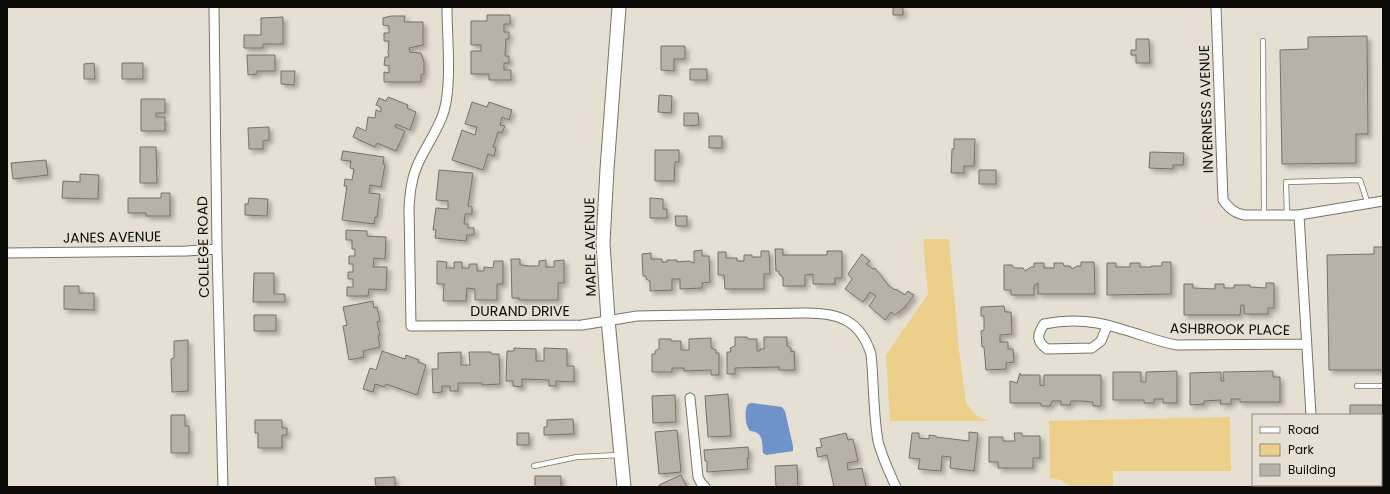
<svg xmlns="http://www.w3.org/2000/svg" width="1390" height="494" font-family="Poppins,sans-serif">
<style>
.green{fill:#ecd08a}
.water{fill:#6f92cb}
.building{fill:#b8b2a5;stroke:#777265;filter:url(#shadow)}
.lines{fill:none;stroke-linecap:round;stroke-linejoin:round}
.service-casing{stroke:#797367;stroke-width:6}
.minor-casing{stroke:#797367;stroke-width:11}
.secondary-casing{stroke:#797367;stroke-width:15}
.service{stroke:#fff;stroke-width:4.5}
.minor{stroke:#fff;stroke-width:9}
.secondary{stroke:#fff;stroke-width:13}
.labels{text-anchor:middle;stroke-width:3;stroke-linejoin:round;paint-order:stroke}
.street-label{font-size:14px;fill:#0d0b07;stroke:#e5e0d2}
</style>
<defs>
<filter id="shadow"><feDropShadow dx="3.5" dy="3.5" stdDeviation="2" flood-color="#0004"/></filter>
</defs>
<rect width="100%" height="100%" fill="#e5e0d2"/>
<path class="green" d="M923,239H949L959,350L966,403L973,412L980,418L991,421H890L886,355L928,294Z
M1230,417L1231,471H1113V487H1071L1061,480L1050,478L1049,421Z"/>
<path class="water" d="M752,403L782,407L785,411L793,446V451L766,455L763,453C762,443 764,432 750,431C745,425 744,411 748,404Z"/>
<path class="building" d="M893,7H903V15H893Z
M487,15H510V24H504V32H509V39H506L505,56H509V63H504V70H511V80H489V74H471V51H481V45H471V21H487Z
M391,16H405L404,22H423V45L409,48L410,52L421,53L424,62V74L421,75V82H384V72L389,73V66L384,65L385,57H389L388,53L389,41H384V33H389V26L383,25V18Z
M283,17V44H263V48H244V35H261V18Z
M1367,36L1368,134H1356V163L1282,164L1280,50L1308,49V37Z
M1136,39H1149L1150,63H1136V55H1131V50H1136Z
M661,46H685V59H674V71L661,70Z
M247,55H275V71H257V74L248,75Z
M94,63L95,79H84V64Z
M122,63H143V79H122Z
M690,69H707V80H690Z
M281,71H295L294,85L281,84Z
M659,95L672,96L671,113L658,112Z
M388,97L408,105L407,108L416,112L410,130L396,124L395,127L405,131L396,151L377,143L375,147L353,137L357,127L366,131L368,117L375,118L376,110L381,112V107L376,105L379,98L386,101Z
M141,99H165V113H156V117H165V131H141Z
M472,102L487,107L489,102L512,110L509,120L502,117L500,125L505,126L502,133L498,132L493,147L496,148L494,156L488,154L483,170L452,160L462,130L475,135L477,127L465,124Z
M684,113H698L699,125L684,126Z
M269,127V140L263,141V149H249L248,128Z
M709,136H722V148H709Z
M954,139H975L974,166H964V173H951L952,149H954Z
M140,147H156L157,183H140Z
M655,150H679V162H675L674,181H655Z
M343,151L384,157L383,164L385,165L381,187L370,185L369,193L380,194L377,217H375L374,224L342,220L347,186H344L345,179L352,180L354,169L350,168L351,161L341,160Z
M1150,152L1184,153L1183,165H1173V169L1149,168Z
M46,160L48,175L13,179L11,163Z
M439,170L473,173L468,206L472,207V214H465L464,224H468V228H474V235H467L466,241L435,238L436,230H433L436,208L448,209V201L436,200Z
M979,170H996V184H979Z
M80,174L99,175L98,199L62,198L63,181L80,182Z
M161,193H170V216H146V213H128V198H161Z
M249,198L268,199L267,216L245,215V204H248Z
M650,198L663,199V209H667V218H650Z
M675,216H687V226H676Z
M346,230L367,231V236L386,237L385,259L374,258L373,267H387L386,290L369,289L368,296H347V287H353V279H348V272H353V264H349V256H355V249H352V240H346Z
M1374,247H1383V370H1329L1327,255L1374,254Z
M775,249H783V255H827V251H842V278H835V284H813V274L805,275V286H783V277L779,274V271H776Z
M702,250V256H709L710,282L702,283V288L680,289V279H672V290L650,291V281L646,279V276H643L642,254L651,253V259H662V262H667V260H677V262L689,261L694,263V251Z
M761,251H769L770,274H764V289H725L724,275H718V252H726V258H737V261H744V255H752V257H761Z
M862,254L870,261L866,264L873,269L875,268L889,286L895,290L896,289L905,295L908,291L914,295L905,307L895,315L891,312L885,320L869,306L876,296L870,292L863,302L845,289L852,279L848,274Z
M511,259H520V265L529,266H539V261L546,260V267H554V261L564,260V283H558V300H519V298H512Z
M437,261L447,262L446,268H454V262H462V268H469V264H477V271H484V267L493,268L494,261H503V284H497V300H475V289L467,288L466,301H443L444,284H437Z
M1081,262H1094L1095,294H1038V283L1034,286V295H1011V290H1004V265H1012L1014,268H1023L1025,271L1031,267H1034V263H1044V268H1054V263H1063L1064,266H1070L1072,269L1077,266H1081Z
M1162,262H1171V294L1107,295V263H1116V267H1130V263H1140V267H1151V266H1162Z
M254,273H274V294H285V302H253Z
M1266,283H1274V308H1268V314H1244V305H1241L1240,315H1184V284H1193V288L1215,289V284H1224V288H1234V285H1250V287L1266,288Z
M64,286H79V293H94V310L64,309Z
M373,301L374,308L377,307L380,321L377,322L380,335L378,336L380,347L363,351L364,357L349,360L343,326L347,325L343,307Z
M1004,306L1005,312H1011L1012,334L1000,335V342H1008V349H1013L1014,362L1006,363V369L986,370L984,347H982L981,331L984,330V316H981V307Z
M254,315H276V331H254Z
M735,337H747L748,339H757V351H760V349H764V337H787V346L791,348V352L794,351L795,370H779V367L735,368V374H727V352H731L730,348L735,346Z
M711,338V348L716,350V353H719V375H711V370L684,371V368H672V372H652V354H655V351L659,349V339H671V341H681V350H689V339Z
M188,340V391L172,392L171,359L174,358V341Z
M514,348L536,349V361H544V348L567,349V366H574V382L556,381V386H549V380L522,379V387L513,386V381H506L507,351H514Z
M382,351L405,359L406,355L419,360L418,362L426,365L417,395L386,384L384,387L375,384L373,392L363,389L370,368L376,370Z
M461,352V365H470L469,352H491V354H499L500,384L482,385V383H458V391H450V386H442V392L433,393L432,369H438V353Z
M1177,371V403H1163V399H1154V403H1144V400H1113V372H1141V382H1146V372Z
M1273,371V377H1280V402H1240V399H1231V404H1220L1221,400L1204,401V404L1190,405V373L1221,372V381H1224L1223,372Z
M1020,373V375H1040V385L1044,386V375H1101V406H1093V402L1082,401H1071L1070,405H1061V401H1052L1050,406H1041V403H1010V381L1017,383Z
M728,394L731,436L708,437L705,396Z
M675,395L676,422L653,423L652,396Z
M1350,405H1383V480H1381V415H1350Z
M171,415H185V426H189V453H171Z
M573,419L574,434L544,435V427H547V420Z
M255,420H282V428H287V435H282V448H258V433H255Z
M677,430L681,472L659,474L655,432Z
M969,432L978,433L974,471L950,468L951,457L942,456L941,471L918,469L920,459L909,458L912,433H919V438L929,439V435L936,436V437L969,441Z
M517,433H529V445H517Z
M846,433L848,440L853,439L858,461L847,463L848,470L862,468L866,487H834L827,455L818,457L816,448L822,447L820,439Z
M1014,433H1022V436H1040V458H1033V468H998V462H989V437H1003V441H1015Z
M748,447L749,458H747L748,469L707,472V461H705L704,450Z
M797,465L798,487H776L775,466Z
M681,475L687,487H660L659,485Z
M535,476H561V487H535Z
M395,477V487H376L375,478Z"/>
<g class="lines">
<defs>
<path id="service" d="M1263,41L1264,216
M1287,215L1286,182L1360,180L1368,204
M1357,386H1383
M534,466L577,457L619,455"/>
<path id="minor" d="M214,7L217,249L223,487
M447,7C447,37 452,83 444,111C438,131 425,147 417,166C411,180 410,194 409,208L411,326L582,325L637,316L806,313C839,313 860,320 871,354C874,383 873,412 878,441C882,457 889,472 896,487
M1216,7L1223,200C1229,208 1234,213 1244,215H1299L1383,201
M1299,215L1311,415
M7,253L186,251L217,249
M1107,326L1101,341L1092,348L1047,349C1036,341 1037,335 1044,324C1069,319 1097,321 1121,329C1140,334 1158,342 1177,345L1306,344
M690,398L698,477L701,483L705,487
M1316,485V487"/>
<path id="secondary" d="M619,7L607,169L603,243L608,320L624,487"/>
</defs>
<use href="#service" class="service-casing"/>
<use href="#minor" class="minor-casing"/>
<use href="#secondary" class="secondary-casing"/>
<use href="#service" class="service"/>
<use href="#minor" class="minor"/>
<use href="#secondary" class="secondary"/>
</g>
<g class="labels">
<g class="street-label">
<text transform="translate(1206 109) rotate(-92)" y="5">INVERNESS AVENUE</text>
<text transform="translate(112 237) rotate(-1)" y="5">JANES AVENUE</text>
<text transform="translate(203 247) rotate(-91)" y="5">COLLEGE ROAD</text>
<text transform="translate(590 247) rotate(-91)" y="5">MAPLE AVENUE</text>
<text x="520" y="316">DURAND DRIVE</text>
<text transform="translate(1230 329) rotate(1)" y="5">ASHBROOK PLACE</text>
</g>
</g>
<rect width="1390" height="494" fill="none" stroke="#0d0b07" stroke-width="16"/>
<rect x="1252" y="414" width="130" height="72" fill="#e5e0d2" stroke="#8f8b81"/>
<rect x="1260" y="427" width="20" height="6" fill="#ffffff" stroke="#8f8b81"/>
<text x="1288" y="434" font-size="12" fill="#0d0b07">Road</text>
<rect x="1260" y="444" width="20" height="12" fill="#ecd08a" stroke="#8f8b81"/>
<text x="1288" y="454" font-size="12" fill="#0d0b07">Park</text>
<rect x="1260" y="464" width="20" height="12" fill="#b8b2a5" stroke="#8f8b81"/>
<text x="1288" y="474" font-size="12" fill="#0d0b07">Building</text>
</svg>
